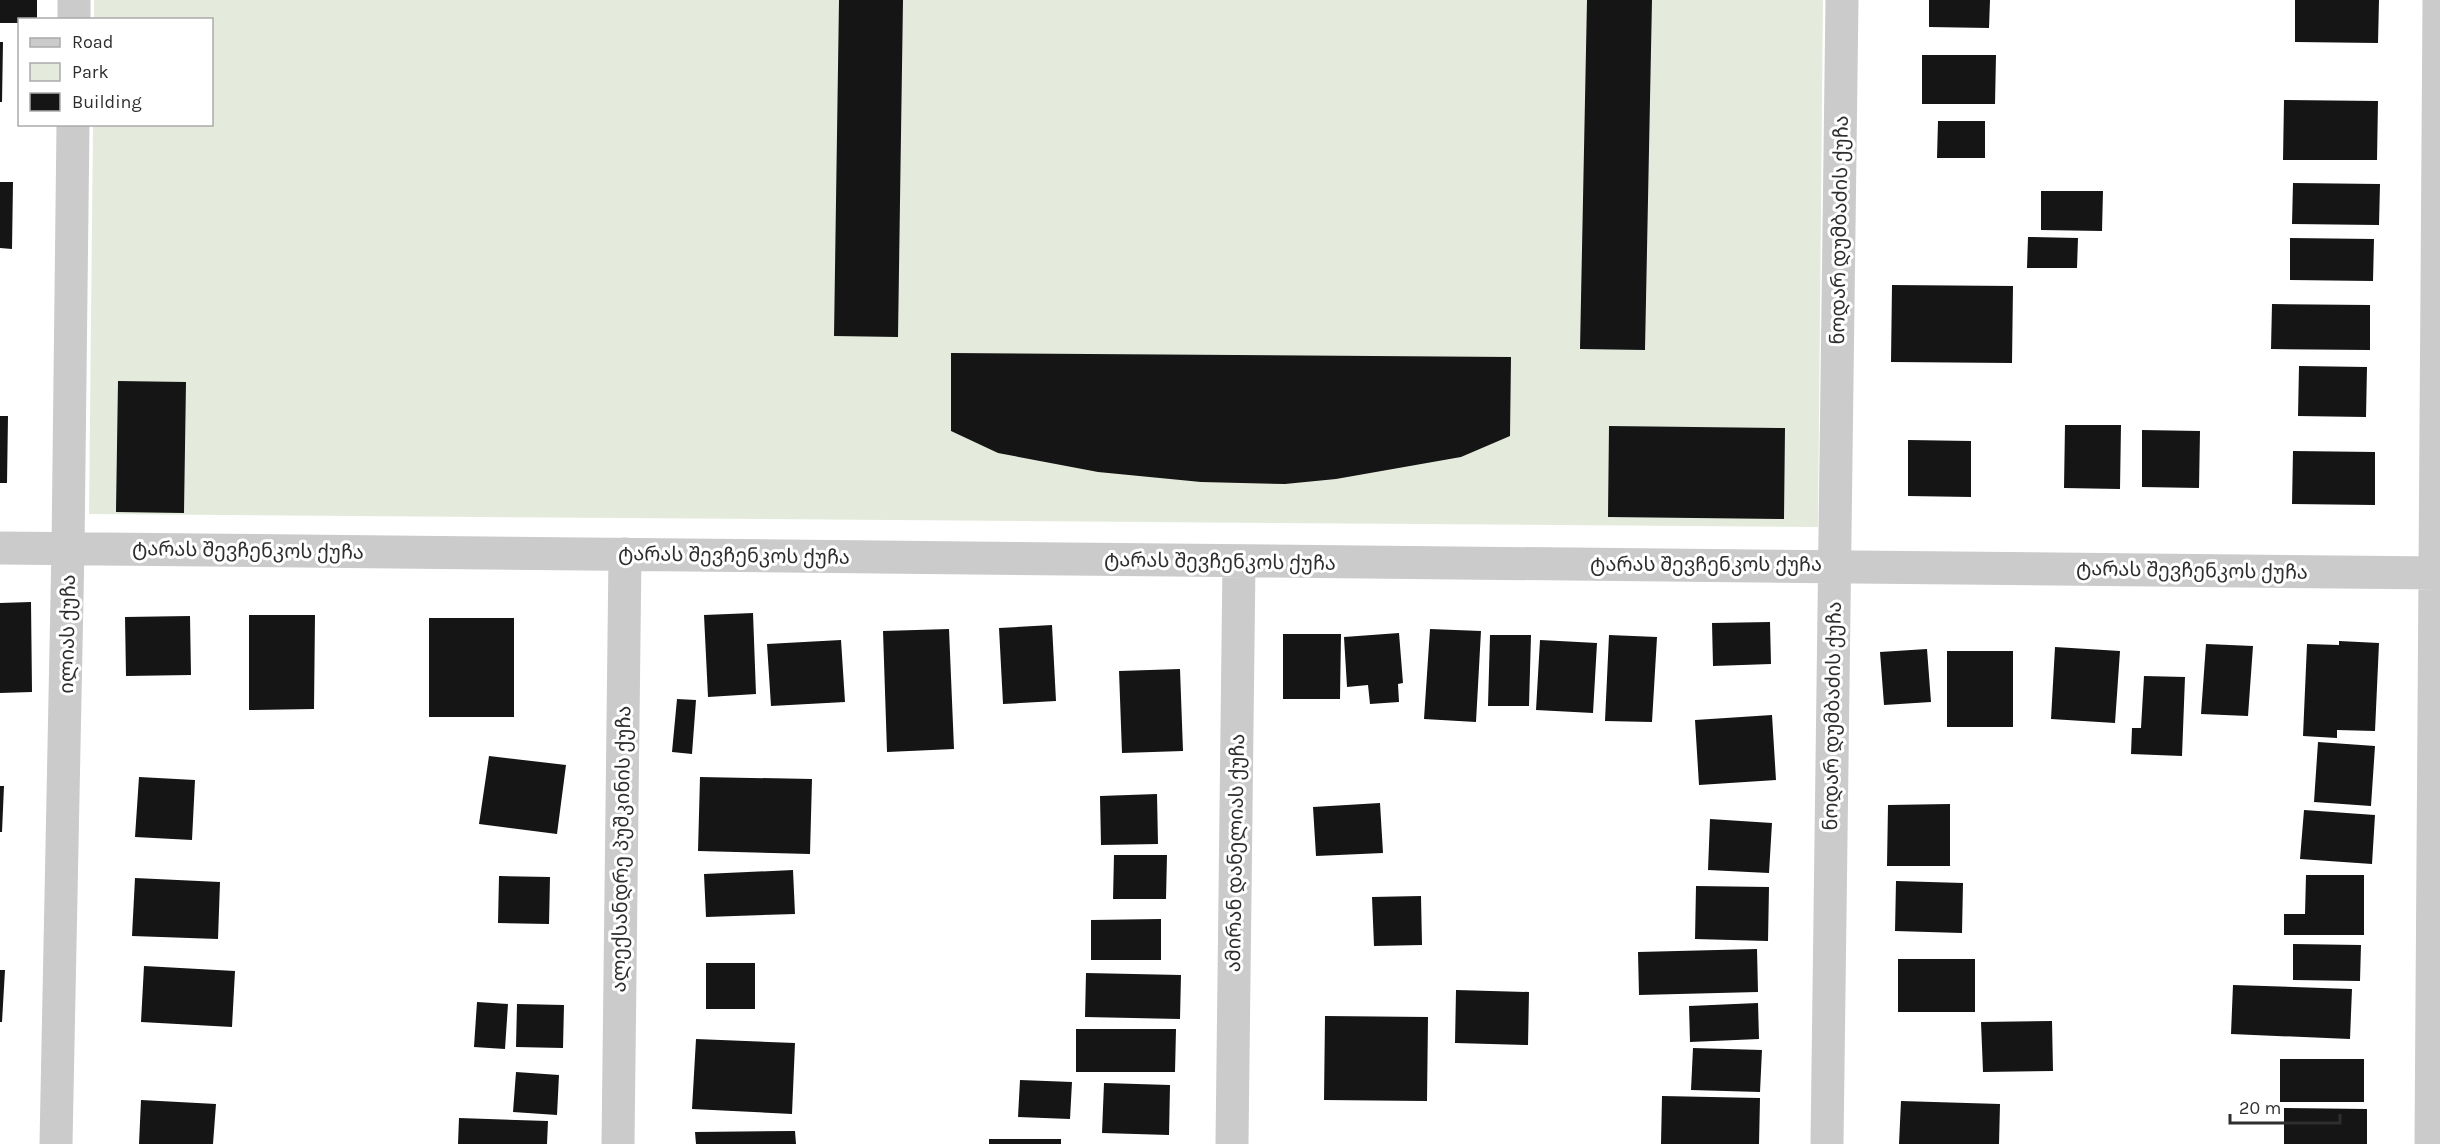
<svg xmlns="http://www.w3.org/2000/svg" width="2440" height="1144" font-family="Karla,'Noto Sans Georgian',sans-serif">
<style>
.green{fill:#e5ebdc}
.building{fill:#151515}
.lines{fill:none;stroke-linecap:round;stroke-linejoin:round}
.street{stroke:#cbcbcb;stroke-width:33}
.labels{text-anchor:middle;stroke-width:6;stroke-linejoin:round;paint-order:stroke}
.street-label{font-size:20px;fill:#2e2e2e;stroke:#fff}
</style>
<rect width="100%" height="100%" fill="#fff"/>
<path class="green" d="M94,0H1823L1818,527L89,514L93,125L212,124V20L94,19Z"/>
<path class="building" d="M0,0H37V20H20V23H0Z
M839,0H903L898,337L834,336Z
M1587,0H1652L1645,350L1580,349Z
M1929,0H1990L1989,28L1929,27Z
M2295,0H2379L2378,43L2295,42Z
M0,42H3L2,102H0Z
M1922,55H1996L1995,104H1922Z
M2284,100L2378,101L2377,160H2283Z
M1938,121H1985V158H1937Z
M0,182H13L12,249L0,248Z
M2293,183L2380,184L2379,225L2292,224Z
M2041,191H2103L2102,231L2041,230Z
M2028,237L2078,238L2077,268H2027Z
M2290,238L2374,239L2373,281L2290,280Z
M1892,285L2013,286L2012,363L1891,362Z
M2272,304L2370,305V350L2271,349Z
M951,353L1511,357L1510,436L1461,457L1336,479L1285,484L1201,482L1098,472L998,453L951,431Z
M2299,366L2367,367L2366,417L2298,416Z
M118,381L186,382L184,513L116,512Z
M0,416H8L7,483H0Z
M2065,425H2121L2120,489L2064,488Z
M1609,426L1785,428L1784,519L1608,517Z
M2142,430L2200,431L2199,488L2142,487Z
M1908,440L1971,441V497L1908,496Z
M2293,451L2375,452V505L2292,504Z
M31,602L32,692L0,693V603Z
M753,613L756,694L708,697L704,615Z
M249,615H315L314,709L249,710Z
M190,616L191,675L126,676L125,617Z
M429,618H514V717H429Z
M1770,622L1771,664L1713,666L1712,623Z
M1052,625L1056,701L1003,704L999,628Z
M949,629L954,749L887,752L883,631Z
M1430,629L1481,631L1476,722L1424,719Z
M1399,633L1403,683L1398,684L1399,702L1370,704L1368,685L1347,687L1344,637Z
M1283,634H1341L1340,699H1283Z
M1490,635H1531L1529,706H1488Z
M1609,635L1657,637L1652,722L1605,721Z
M841,640L845,702L771,706L767,644Z
M1540,640L1597,643L1593,713L1536,710Z
M2339,641L2379,643L2375,731L2337,730V738L2303,736L2307,644L2339,645Z
M2206,644L2253,646L2248,716L2201,714Z
M2055,647L2120,651L2115,723L2051,719Z
M1927,649L1931,702L1884,705L1880,652Z
M1947,651H2013V727H1947Z
M1180,669L1183,751L1122,753L1119,671Z
M2144,676L2185,677L2182,756L2131,754L2132,728H2141Z
M677,699L696,700L692,754L672,752Z
M1772,715L1776,780L1699,785L1695,720Z
M2318,742L2375,746L2371,806L2314,802Z
M489,756L566,765L557,834L479,824Z
M139,777L195,780L192,840L135,837Z
M700,777L812,779L810,854L698,851Z
M0,786H4L2,832H0Z
M1157,794L1158,844L1101,845L1100,796Z
M1380,803L1383,853L1316,856L1313,807Z
M1950,804V866H1887L1888,805Z
M2304,810L2375,815L2372,864L2300,859Z
M1710,819L1772,823L1769,873L1708,870Z
M1114,855H1167L1166,899H1113Z
M793,870L795,914L706,917L704,874Z
M2306,875H2364V935H2284V914H2305Z
M499,876L550,877L549,924L498,923Z
M135,878L220,882L218,939L132,936Z
M1896,881L1963,883L1962,933L1895,931Z
M1696,886L1769,887L1768,941L1695,939Z
M1421,896L1422,945L1374,946L1372,897Z
M1161,919V960H1091V920Z
M2293,944L2361,945L2360,981L2293,980Z
M1757,949L1758,992L1639,995L1638,952Z
M1898,959H1975V1012H1898Z
M706,963H755V1009H706Z
M144,966L235,971L232,1027L141,1022Z
M0,970H5L2,1022H0Z
M1086,973L1181,975L1180,1019L1085,1017Z
M2233,985L2352,989L2350,1039L2231,1034Z
M1456,990L1529,992L1528,1045L1455,1043Z
M477,1002L508,1004L505,1049L474,1047Z
M1758,1003L1759,1039L1690,1042L1689,1006Z
M517,1004L564,1005L563,1048L516,1047Z
M1325,1016L1428,1017L1427,1101L1324,1100Z
M2052,1021L2053,1071L1983,1072L1981,1022Z
M1076,1029H1176L1175,1072H1076Z
M696,1039L795,1043L792,1114L692,1109Z
M1693,1048L1762,1050L1760,1092L1691,1090Z
M2280,1059H2364V1102H2280Z
M516,1072L559,1075L557,1115L513,1112Z
M1020,1080L1072,1082L1070,1119L1018,1117Z
M1104,1083L1170,1085L1169,1135L1102,1133Z
M1662,1096L1760,1098L1759,1144H1661Z
M141,1100L216,1104L213,1144H139Z
M1901,1101L2000,1104L1999,1144H1899Z
M2284,1108L2367,1109V1144H2284Z
M459,1118L548,1121L547,1144H458Z
M795,1131L796,1144H696L695,1132Z
M989,1139H1061V1144H989Z"/>
<g class="lines">
<path class="street" d="M74,20V0
M0,548L2440,573
M56,1144L68,548L73,124
M618,1144L625,554
M1232,1144L1239,561
M1827,1144L1842,0
M2431,1144L2439,0"/>
</g>
<g class="labels">
<g class="street-label">
<text transform="translate(1839 230) rotate(-89)" y="7">ნოდარ დუმბაძის ქუჩა</text>
<text transform="translate(248 550) rotate(1)" y="7">ტარას შევჩენკოს ქუჩა</text>
<text transform="translate(734 555) rotate(1)" y="7">ტარას შევჩენკოს ქუჩა</text>
<text transform="translate(1220 561) rotate(1)" y="7">ტარას შევჩენკოს ქუჩა</text>
<text x="1706" y="571">ტარას შევჩენკოს ქუჩა</text>
<text transform="translate(2192 570) rotate(1)" y="7">ტარას შევჩენკოს ქუჩა</text>
<text transform="translate(67 634) rotate(-89)" y="7">ილიას ქუჩა</text>
<text transform="translate(1832 716) rotate(-89)" y="7">ნოდარ დუმბაძის ქუჩა</text>
<text transform="translate(621 849) rotate(-89)" y="7">ალექსანდრე პუშკინის ქუჩა</text>
<text transform="translate(1235 853) rotate(-89)" y="7">ამირან დანელიას ქუჩა</text>
</g>
</g>
<rect x="18" y="18" width="195" height="108" fill="#ffffff" stroke="#ababab" stroke-width="1.5"/>
<rect x="30" y="38" width="30" height="9" fill="#cbcbcb" stroke="#ababab" stroke-width="1.5"/>
<text x="72" y="48" font-size="18" fill="#2e2e2e">Road</text>
<rect x="30" y="63" width="30" height="18" fill="#e5ebdc" stroke="#ababab" stroke-width="1.5"/>
<text x="72" y="78" font-size="18" fill="#2e2e2e">Park</text>
<rect x="30" y="93" width="30" height="18" fill="#151515" stroke="#ababab" stroke-width="1.5"/>
<text x="72" y="108" font-size="18" fill="#2e2e2e">Building</text>
<path d="M2230 1114v9h110v-9" fill="none" stroke="#2e2e2e" stroke-width="3"/>
<text x="2239" y="1114" font-size="18" fill="#2e2e2e" stroke="#ffffff" stroke-width="4.5" paint-order="stroke">20 m</text>
</svg>
